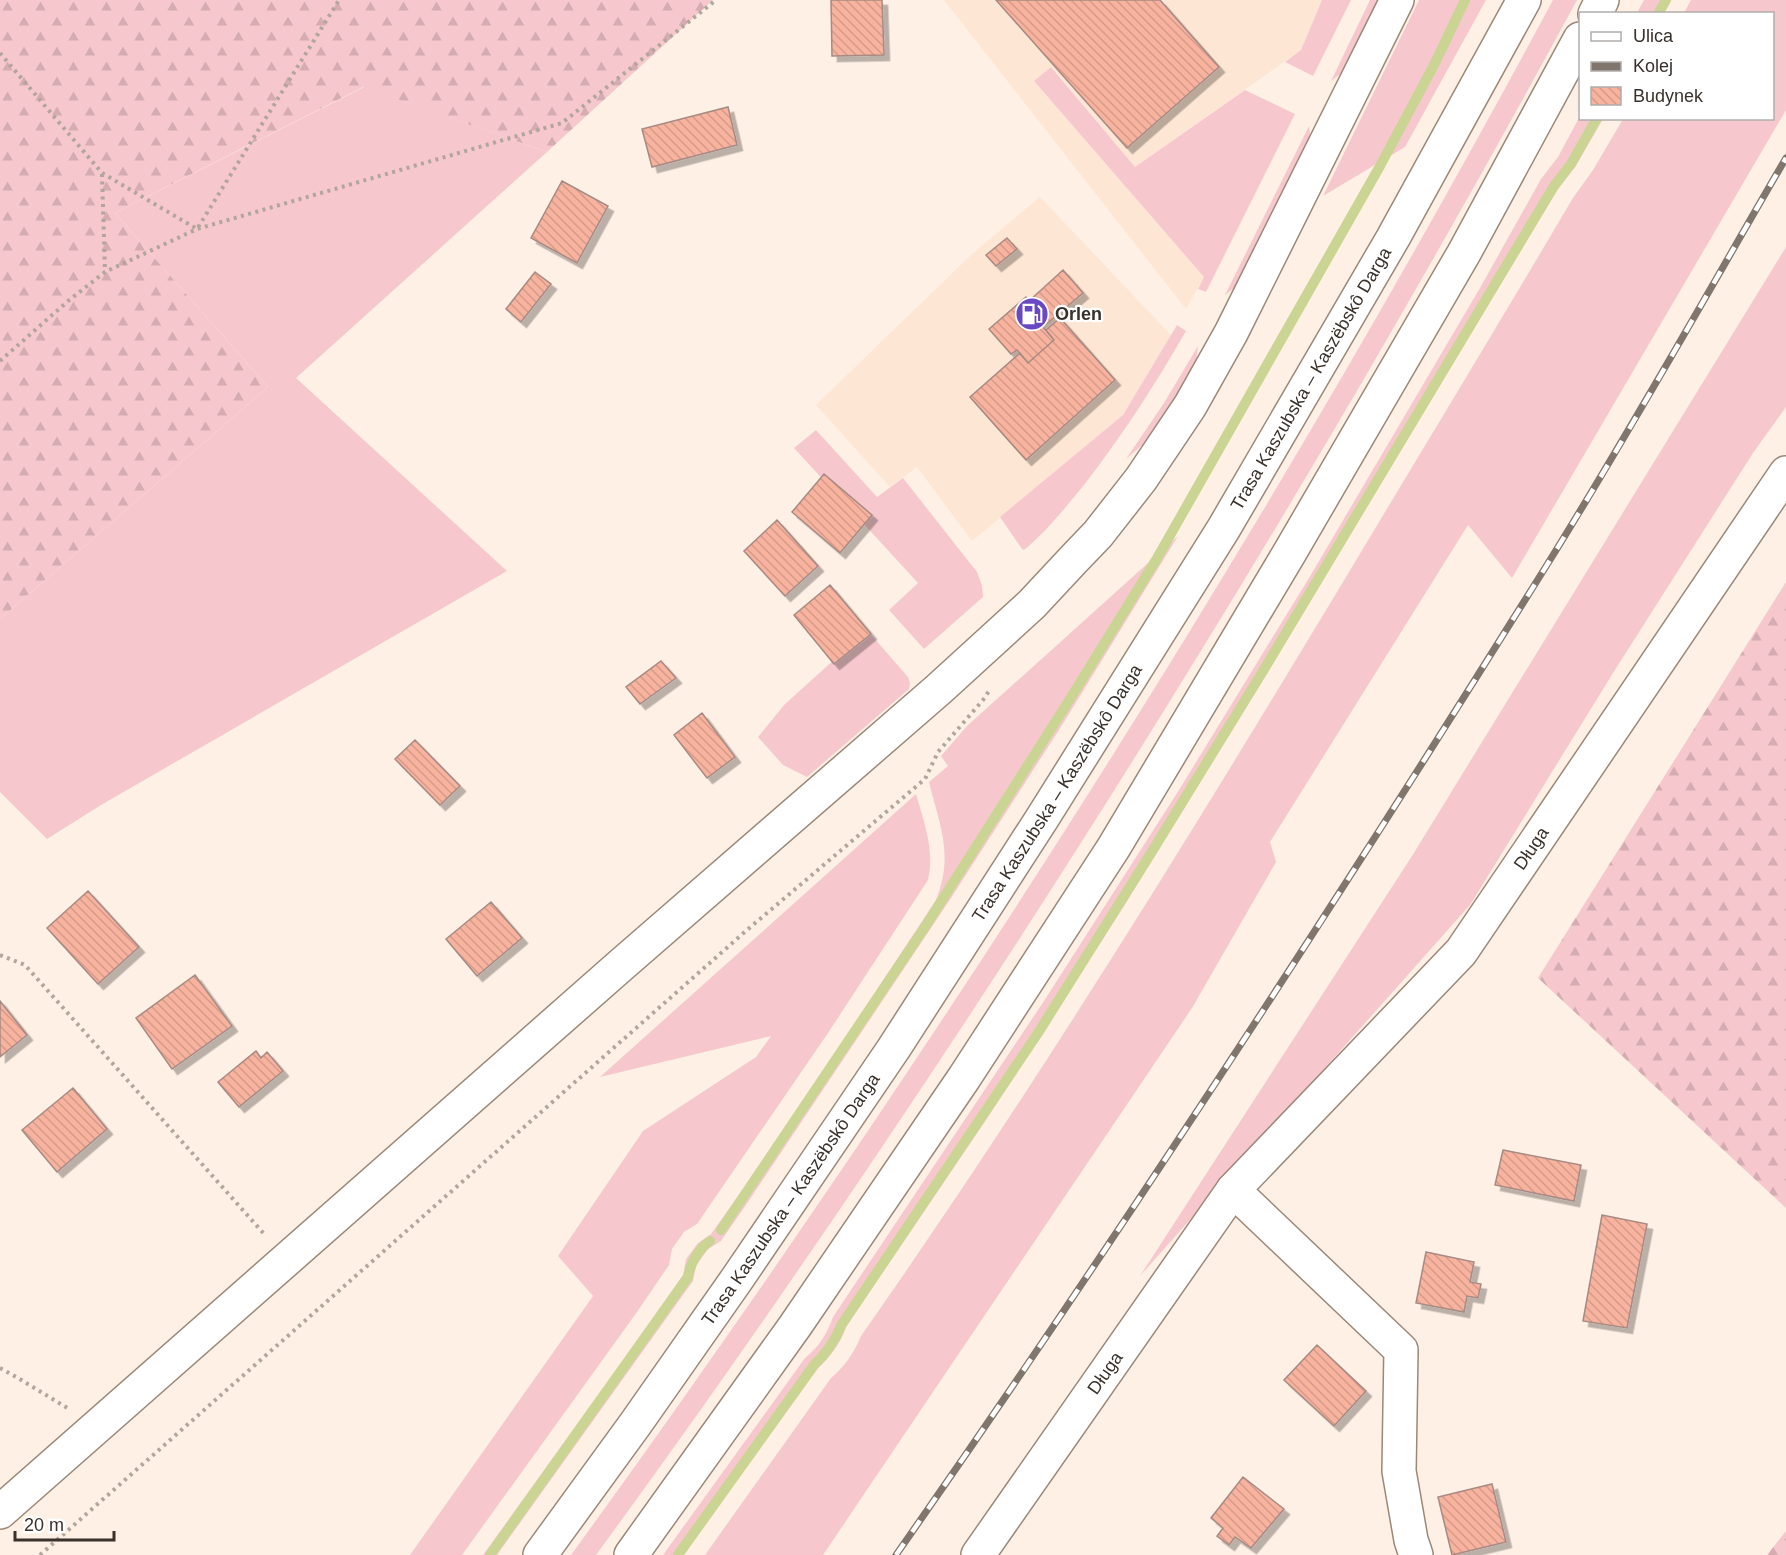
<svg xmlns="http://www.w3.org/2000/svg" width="1786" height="1555" font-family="Arial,sans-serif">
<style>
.built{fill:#fde6d3}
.grass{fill:#f6c8ce}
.forest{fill:url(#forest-firs)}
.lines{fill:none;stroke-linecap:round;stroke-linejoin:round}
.stream{stroke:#cad493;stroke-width:10}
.building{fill:url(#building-back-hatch);stroke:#a68a83;stroke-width:1.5;filter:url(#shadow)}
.street-casing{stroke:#9c8877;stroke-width:36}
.secondary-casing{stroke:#9c8877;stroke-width:36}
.highway-casing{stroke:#9c8877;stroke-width:36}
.path{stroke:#b1a59c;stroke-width:4;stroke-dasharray:3 4.5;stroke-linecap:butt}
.street{stroke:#fff;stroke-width:33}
.secondary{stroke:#fff;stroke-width:33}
.highway{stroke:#fff;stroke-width:33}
.rail-casing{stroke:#80766d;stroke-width:7}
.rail{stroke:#fff;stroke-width:4.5;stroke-dasharray:14;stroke-linecap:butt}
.labels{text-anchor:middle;stroke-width:4.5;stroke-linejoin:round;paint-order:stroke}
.poi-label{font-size:18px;font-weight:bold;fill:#39312a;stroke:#fff;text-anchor:start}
.street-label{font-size:18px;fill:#39312a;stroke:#fff}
</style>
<defs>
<pattern id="forest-firs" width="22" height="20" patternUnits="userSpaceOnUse" patternTransform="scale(1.5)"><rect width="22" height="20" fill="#f6c8ce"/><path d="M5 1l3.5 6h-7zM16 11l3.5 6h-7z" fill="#d4acb1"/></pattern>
<pattern id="building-back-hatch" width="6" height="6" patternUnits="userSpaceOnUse" patternTransform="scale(1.5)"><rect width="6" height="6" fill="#f8b39f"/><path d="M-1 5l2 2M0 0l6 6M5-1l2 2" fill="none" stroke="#d59a89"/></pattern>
<filter id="shadow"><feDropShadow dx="5.5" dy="5.5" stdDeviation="0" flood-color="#0004"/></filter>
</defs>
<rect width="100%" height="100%" fill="#fef0e5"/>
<path class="built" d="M944,0H1322L1301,50L1135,167L1052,67L1034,81L1204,277L1186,309Z
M1040,197L1171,335L1123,415L972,541L917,467L890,487L816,405L972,254Z"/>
<path class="grass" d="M1322,0H1351L1313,76L1285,62L1301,50Z
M1370,0H1378L1344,71L1331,81Z
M1419,0H1486L1405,147L1323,196Z
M1553,0H1577C1391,344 1189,680 975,1007C853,1193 727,1376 596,1555H571C931,1059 1263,540 1553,0Z
M1644,0H1671L1664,13H1637Z
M1691,0H1786V110L1512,578L1468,525L1270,842L1276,862L1192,1008L823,1555H705L831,1378C845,1366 854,1353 861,1336C1030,1095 1185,844 1337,592C1416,460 1495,330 1573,198L1593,170L1623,119L1772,118V14L1684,13Z
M1051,67L1135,167L1245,90L1295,114L1206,292L1198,289L1204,277L1034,81Z
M364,87L547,152L296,378L507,571L101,805L47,839L0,792V619L268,387L115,213Z
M1580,116V118L1603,119L1575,167L1558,189L1541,217L1255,693L1124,906L988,1117L846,1327C840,1344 831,1356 818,1368L683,1555H663L805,1358C819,1347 827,1334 833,1317L1044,1001L1179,790L1309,578L1480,288L1541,179L1558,157Z
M1309,126L1310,133L1308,143L1237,286L1225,295Z
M1786,247V407L1753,453L1613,673L1470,905L1140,1276L1412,856Z
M1177,325L1186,331C1155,385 1122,436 1084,485C1065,508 1047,531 1024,550L1022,549L1000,517L1123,415Z
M1198,346L1196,364L1148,440L1126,459L1164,403Z
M816,430L877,497L903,478L977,572L982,586L983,597L924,649L889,610L918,583L794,448Z
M1178,536L1064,722L951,898L748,1202L721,1241L708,1249L696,1266L693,1281L497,1555H483L650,1323L683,1275L686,1259L698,1243L711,1234L736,1199L800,1106L936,900C954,855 940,827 929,782L948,766L941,756L967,726Z
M867,630L908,677L910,683L909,689L807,777L783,765L758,737L785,704Z
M916,794C924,822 935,851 928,880L828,1033L697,1224L684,1232L672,1249L669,1265L637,1312L462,1555H410L593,1296L558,1256L643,1131L756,1057L771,1036L600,1077Z"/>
<path class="forest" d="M0,0H713L547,152L363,87L115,213L268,387L0,619Z
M1786,582V1208L1538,978Z
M1786,1531V1555H1767Z"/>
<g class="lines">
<path class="stream" d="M1658,14L1666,0
M721,1230L923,930L1070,699L1156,560L1380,166L1435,63L1465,0
M490,1555L688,1277C691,1262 697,1250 710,1241
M678,1555L814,1365C827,1353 835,1341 842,1324L1038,1033L1151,853L1263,671L1554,186L1571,164L1597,118"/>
</g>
<path class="building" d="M831,0H882L884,55L832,56Z
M996,0H1160L1219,67L1127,148Z
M728,107L737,145L652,167L642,129Z
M562,181L608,206L577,263L531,238Z
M1007,238L1017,249L996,266L986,255Z
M1063,270L1083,293L1043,327L1054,340L1028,363L1017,350L1011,354L989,329L1026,297L1029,301Z
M535,272L551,284L521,322L506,309Z
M1060,318L1115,380L1026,460L970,397L1020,353L1028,363L1054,340L1046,330Z
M824,474L872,515L840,553L792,512Z
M777,520L818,566L785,596L744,551Z
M830,585L871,634L834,664L794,615Z
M661,661L676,678L640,704L626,687Z
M702,713L735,757L707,778L674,735Z
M415,740L460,786L440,805L395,759Z
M88,891L139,947L98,984L47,928Z
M491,902L522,938L477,976L446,939Z
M195,975L232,1026L172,1069L136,1018Z
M0,1001L27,1035L0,1057Z
M256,1051L261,1058L267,1052L283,1071L239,1107L218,1082Z
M73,1088L107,1129L57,1172L22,1130Z
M1503,1150L1581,1165L1574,1201L1495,1185Z
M1602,1215L1647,1224L1627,1328L1583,1321Z
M1426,1252L1474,1262L1470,1282L1481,1284L1478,1298L1467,1296L1464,1312L1416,1303Z
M1317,1345L1366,1391L1334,1426L1284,1380Z
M1243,1477L1284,1509L1251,1548L1235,1537L1229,1545L1217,1536L1223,1528L1211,1518Z
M1492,1484L1506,1542L1452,1555L1438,1497Z"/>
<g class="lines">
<defs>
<g id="street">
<path d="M1233,1190L1401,1350L1399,1471L1411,1540L1416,1555"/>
<path id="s1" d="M978,1555L1233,1190L1461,952L1786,473"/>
</g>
<path id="secondary" d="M0,1512L620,966L939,689L1032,604L1074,559L1098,534L1141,479L1190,406L1231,333L1397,0"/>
<g id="highway">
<path d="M1595,14L1602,0"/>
<path id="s2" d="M540,1555L636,1423L737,1279L894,1048L1043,817L1224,528L1393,238L1524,0"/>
<path d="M631,1555L795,1326L964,1078L1114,847L1290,552L1464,253L1580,39"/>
</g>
</defs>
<use href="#street" class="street-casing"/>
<use href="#secondary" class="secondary-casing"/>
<use href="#highway" class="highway-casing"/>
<path class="path" d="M0,53L102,173L197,229L339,0
M102,174L105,271
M0,361L68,301L105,272L197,229L562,123L716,0
M0,955L25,965L265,1235
M0,1368L18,1378L69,1409
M40,1555L747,930L925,779L938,752L983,700L989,691"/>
<use href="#street" class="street"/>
<use href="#secondary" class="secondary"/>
<use href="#highway" class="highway"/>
<defs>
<path id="rail" d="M896,1555C1123,1230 1340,897 1550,560C1632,428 1708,292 1786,158"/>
</defs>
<use href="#rail" class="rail-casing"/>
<use href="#rail" class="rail"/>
</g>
<defs>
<symbol id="fuel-disc" viewBox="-11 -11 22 22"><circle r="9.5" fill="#6949c2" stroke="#fff"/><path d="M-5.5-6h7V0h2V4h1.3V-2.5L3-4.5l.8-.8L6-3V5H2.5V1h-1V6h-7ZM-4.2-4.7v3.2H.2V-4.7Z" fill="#fff"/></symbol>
</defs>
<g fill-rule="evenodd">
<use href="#fuel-disc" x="1013" y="295" width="38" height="38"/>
</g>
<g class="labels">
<g class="poi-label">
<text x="1055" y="320">Orlen</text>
</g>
<g class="street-label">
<text dy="6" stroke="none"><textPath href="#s2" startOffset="1407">Trasa Kaszubska – Kaszëbskô Darga</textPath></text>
<text dy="6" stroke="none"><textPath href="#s2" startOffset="921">Trasa Kaszubska – Kaszëbskô Darga</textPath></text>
<text dy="6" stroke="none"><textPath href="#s1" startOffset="900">Długa</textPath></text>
<text dy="6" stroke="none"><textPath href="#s2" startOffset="435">Trasa Kaszubska – Kaszëbskô Darga</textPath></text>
<text dy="6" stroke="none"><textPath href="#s1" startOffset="222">Długa</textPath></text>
</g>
</g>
<rect x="1579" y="12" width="195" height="108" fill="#ffffff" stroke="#b0adaa" stroke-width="1.5"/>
<rect x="1591" y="32" width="30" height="9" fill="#ffffff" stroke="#b0adaa" stroke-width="1.5"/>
<text x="1633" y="42" font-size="18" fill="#39312a">Ulica</text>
<rect x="1591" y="62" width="30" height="9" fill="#80766d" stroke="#b0adaa" stroke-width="1.5"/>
<text x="1633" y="72" font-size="18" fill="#39312a">Kolej</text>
<rect x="1591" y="87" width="30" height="18" fill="url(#building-back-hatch)" stroke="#b0adaa" stroke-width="1.5"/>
<text x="1633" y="102" font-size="18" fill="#39312a">Budynek</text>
<path d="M15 1531v9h99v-9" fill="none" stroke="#39312a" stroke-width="3"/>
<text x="24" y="1531" font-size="18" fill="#39312a" stroke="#ffffff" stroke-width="4.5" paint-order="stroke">20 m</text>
</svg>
